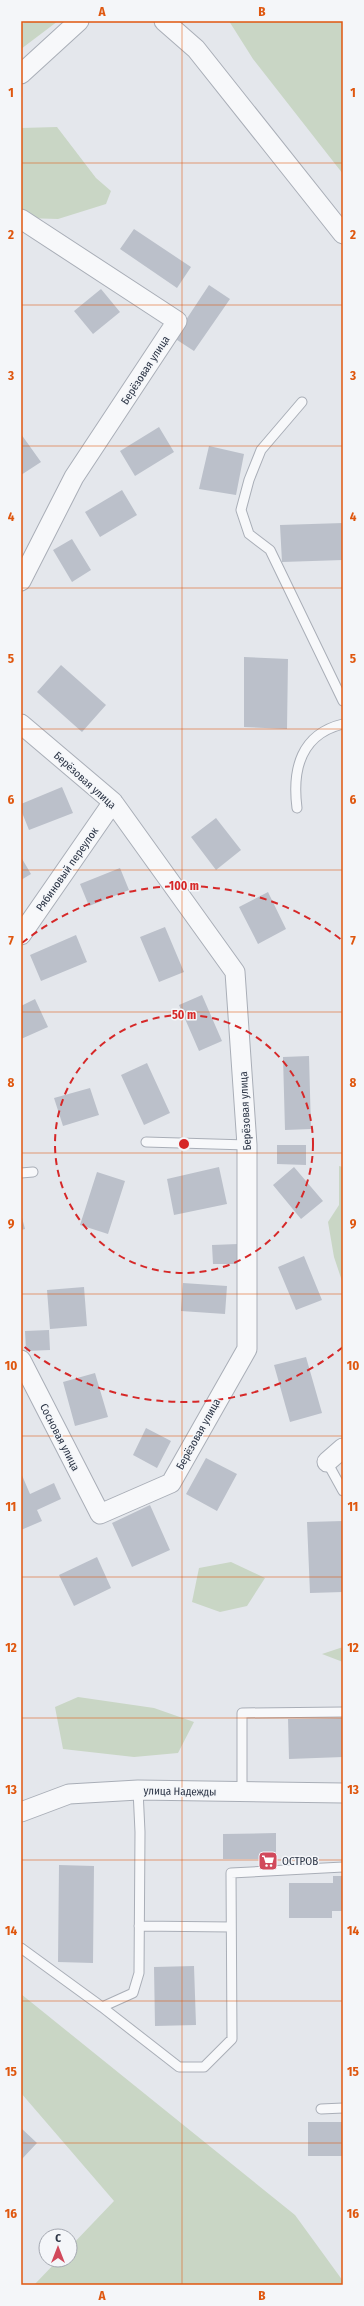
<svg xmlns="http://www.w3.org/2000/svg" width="364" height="2306" font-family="'Fira Sans Condensed',sans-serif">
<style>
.green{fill:#c9d6c5}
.building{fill:#bbc0ca}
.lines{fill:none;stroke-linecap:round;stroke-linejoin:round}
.lane-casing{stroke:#a9aeb7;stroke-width:11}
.street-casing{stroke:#a9aeb7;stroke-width:21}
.lane{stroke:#f7f8fa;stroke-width:9}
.street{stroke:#f7f8fa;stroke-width:19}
.grid{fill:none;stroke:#df570f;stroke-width:1;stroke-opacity:0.55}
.ring{fill:none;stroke:#d62828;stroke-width:2;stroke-dasharray:7 5}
.labels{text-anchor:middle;stroke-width:3;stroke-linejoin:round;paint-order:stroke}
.street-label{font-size:11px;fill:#2b3445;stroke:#f4f6f9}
.poi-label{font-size:11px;fill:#2b3445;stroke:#f4f6f9;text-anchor:start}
.centre{fill:#d62828;stroke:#f4f6f9;stroke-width:2}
.ring-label{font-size:12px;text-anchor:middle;font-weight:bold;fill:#d62828;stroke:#f4f6f9;stroke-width:3;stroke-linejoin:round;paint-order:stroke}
.neatline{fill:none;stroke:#df570f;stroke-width:1.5}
.grid-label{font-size:13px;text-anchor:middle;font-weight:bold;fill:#df570f}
</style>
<rect width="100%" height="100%" fill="#e4e7ec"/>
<path class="green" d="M26,21H58L21,49V25Z
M229,21H343V174L253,59Z
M57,127L96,178L111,191L106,204L58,219L25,218L21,208V128Z
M339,1166L343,1167V1284L334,1257L328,1222L339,1205Z
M231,1562L265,1578L247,1606L220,1612L192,1602L199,1568Z
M343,1647V1662L322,1654Z
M78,1697L154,1708L194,1722L178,1753L134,1757L63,1749L55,1707Z
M21,1994L295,2215L343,2281V2285H34L58,2260H70V2247L114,2201L21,2093Z"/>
<path class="building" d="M134,229L191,267L177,288L120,249Z
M209,285L230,299L194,351L174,338Z
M101,289L120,312L93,334L74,311Z
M159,427L174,452L135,476L120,451Z
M21,434L41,462L21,475Z
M209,446L244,454L236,495L199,489Z
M122,490L137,515L100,537L85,512Z
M343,523V560L282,562L280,525Z
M72,539L91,570L72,582L53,550Z
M244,657L288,659L287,729L244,727Z
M61,665L106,705L82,732L37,692Z
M62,787L73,813L29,830L21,810V804Z
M216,818L241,850L216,870L191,837Z
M21,857L31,874L21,880Z
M120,868L129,890L89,906L80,884Z
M268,892L286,929L258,944L239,907Z
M165,927L184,972L159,982L140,937Z
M76,935L87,962L41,981L30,955Z
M202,995L222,1041L199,1051L179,1005Z
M35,999L48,1027L21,1039V1006Z
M309,1056L311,1129L285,1130L283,1057Z
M147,1063L170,1113L144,1125L121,1075Z
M90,1088L99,1115L63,1126L54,1098Z
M277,1145H306V1165L277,1164Z
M219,1167L227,1204L174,1215L167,1179Z
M294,1167L323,1201L301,1219L273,1185Z
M97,1172L125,1181L108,1234L80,1225Z
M21,1214L25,1229L21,1230Z
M238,1244V1264H213L212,1245Z
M304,1256L322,1300L296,1310L278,1267Z
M183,1283L227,1286L225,1314L181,1311Z
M84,1287L87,1326L50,1329L47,1290Z
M49,1330L50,1350L26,1351L25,1331Z
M306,1357L322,1413L290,1422L274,1365Z
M95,1373L108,1417L75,1426L63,1382Z
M146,1428L171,1441L157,1468L133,1455Z
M206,1458L237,1474L217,1511L186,1494Z
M21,1473L30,1494L54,1483L61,1499L37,1510L42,1521L21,1530Z
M150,1505L170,1550L132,1567L112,1523Z
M343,1521V1592L310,1593L307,1522Z
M97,1557L111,1588L74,1606L59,1575Z
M343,1718V1757L289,1759L288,1719Z
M276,1833V1859H223V1834Z
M59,1865L94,1866L93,1963L58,1962Z
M333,1876H343V1911H332V1918H289V1883H333Z
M194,1966L196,2025L155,2026L154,1967Z
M308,2122H343V2156H308Z
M21,2128L37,2143L21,2160Z"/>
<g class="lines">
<defs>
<path id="lane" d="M302,402L261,450L249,480L241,510L249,534L270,550L343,701
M297,808C292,769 301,734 343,724
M146,1142L247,1145
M21,1173L33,1172
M327,1462L343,1491
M242,1792V1713L343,1712
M139,1926L231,1927
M21,1948L102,2007L179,2067H204L232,2039L231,1873L343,1867
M102,2007L133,1993L139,1973L140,1832L138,1790
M321,2109L343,2108"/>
<path id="street" d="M164,21L196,49L343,234
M21,74L79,21
M21,581L74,477L177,321L21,219
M21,724L113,802L235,972L247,1145V1349L171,1483L100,1514L21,1360
M21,935L113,802
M327,1462L343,1448
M21,1812L69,1794L138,1790L343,1793"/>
</defs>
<use href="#lane" class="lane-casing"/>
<use href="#street" class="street-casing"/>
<use href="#lane" class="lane"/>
<use href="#street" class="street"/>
</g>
<path class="grid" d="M182,21V2285M21,163H343M21,305H343M21,446H343M21,588H343M21,729H343M21,870H343M21,1012H343M21,1153H343M21,1294H343M21,1436H343M21,1577H343M21,1718H343M21,1860H343M21,2001H343M21,2143H343"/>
<g class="ring">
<circle cx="184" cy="1144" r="129"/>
<path d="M343 1347A258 258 0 0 1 22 1345M22 943A258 258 0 0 1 343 941"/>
</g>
<defs>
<symbol id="supermarket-square" viewBox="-11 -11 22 22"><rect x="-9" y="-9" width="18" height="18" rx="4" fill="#d1495b" stroke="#f4f6f9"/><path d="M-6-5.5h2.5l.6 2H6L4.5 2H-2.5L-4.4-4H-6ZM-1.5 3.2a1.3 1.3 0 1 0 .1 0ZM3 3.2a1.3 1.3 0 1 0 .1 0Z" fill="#fff"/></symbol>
</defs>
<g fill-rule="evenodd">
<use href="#supermarket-square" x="257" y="1850" width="22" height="22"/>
</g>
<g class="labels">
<g class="street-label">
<text transform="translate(145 370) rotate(-57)" y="4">Берёзовая улица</text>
<text transform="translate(85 780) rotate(42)" y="4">Берёзовая улица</text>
<text transform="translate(67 869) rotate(-55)" y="4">Рябиновый переулок</text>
<text transform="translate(245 1111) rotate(-93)" y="4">Берёзовая улица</text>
<text transform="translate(198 1434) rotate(-61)" y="4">Берёзовая улица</text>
<text transform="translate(60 1437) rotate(63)" y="4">Сосновая улица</text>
<text transform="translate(180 1791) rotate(1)" y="4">улица Надежды</text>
</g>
<g class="poi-label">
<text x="282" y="1865">ОСТРОВ</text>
</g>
</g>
<circle cx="184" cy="1144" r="6" class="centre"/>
<g class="ring-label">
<text x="184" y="890">100 m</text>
<text x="184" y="1019">50 m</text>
</g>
<rect width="364" height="2306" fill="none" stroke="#f4f6f9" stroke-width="44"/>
<g transform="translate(58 2248)"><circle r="19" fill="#f4f6f9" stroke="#a4a8b1"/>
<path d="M0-3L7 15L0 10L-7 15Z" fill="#d1495b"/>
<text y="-6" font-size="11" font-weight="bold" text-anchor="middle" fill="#2b3445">С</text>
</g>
<rect x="22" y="22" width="320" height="2262" class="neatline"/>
<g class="grid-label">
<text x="102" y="16">A</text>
<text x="262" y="16">B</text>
<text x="11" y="97">1</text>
<text x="353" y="97">1</text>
<text x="11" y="239">2</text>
<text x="353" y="239">2</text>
<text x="11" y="380">3</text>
<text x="353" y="380">3</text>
<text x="11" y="521">4</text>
<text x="353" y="521">4</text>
<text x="11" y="663">5</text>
<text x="353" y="663">5</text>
<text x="11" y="804">6</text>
<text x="353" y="804">6</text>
<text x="11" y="945">7</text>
<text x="353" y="945">7</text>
<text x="11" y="1087">8</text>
<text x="353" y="1087">8</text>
<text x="11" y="1228">9</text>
<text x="353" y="1228">9</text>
<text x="11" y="1370">10</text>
<text x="353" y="1370">10</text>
<text x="11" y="1511">11</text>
<text x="353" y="1511">11</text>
<text x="11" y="1652">12</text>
<text x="353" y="1652">12</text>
<text x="11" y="1794">13</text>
<text x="353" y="1794">13</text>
<text x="11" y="1935">14</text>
<text x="353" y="1935">14</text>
<text x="11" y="2076">15</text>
<text x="353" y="2076">15</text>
<text x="11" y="2218">16</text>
<text x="353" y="2218">16</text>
<text x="102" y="2300">A</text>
<text x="262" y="2300">B</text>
</g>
</svg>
